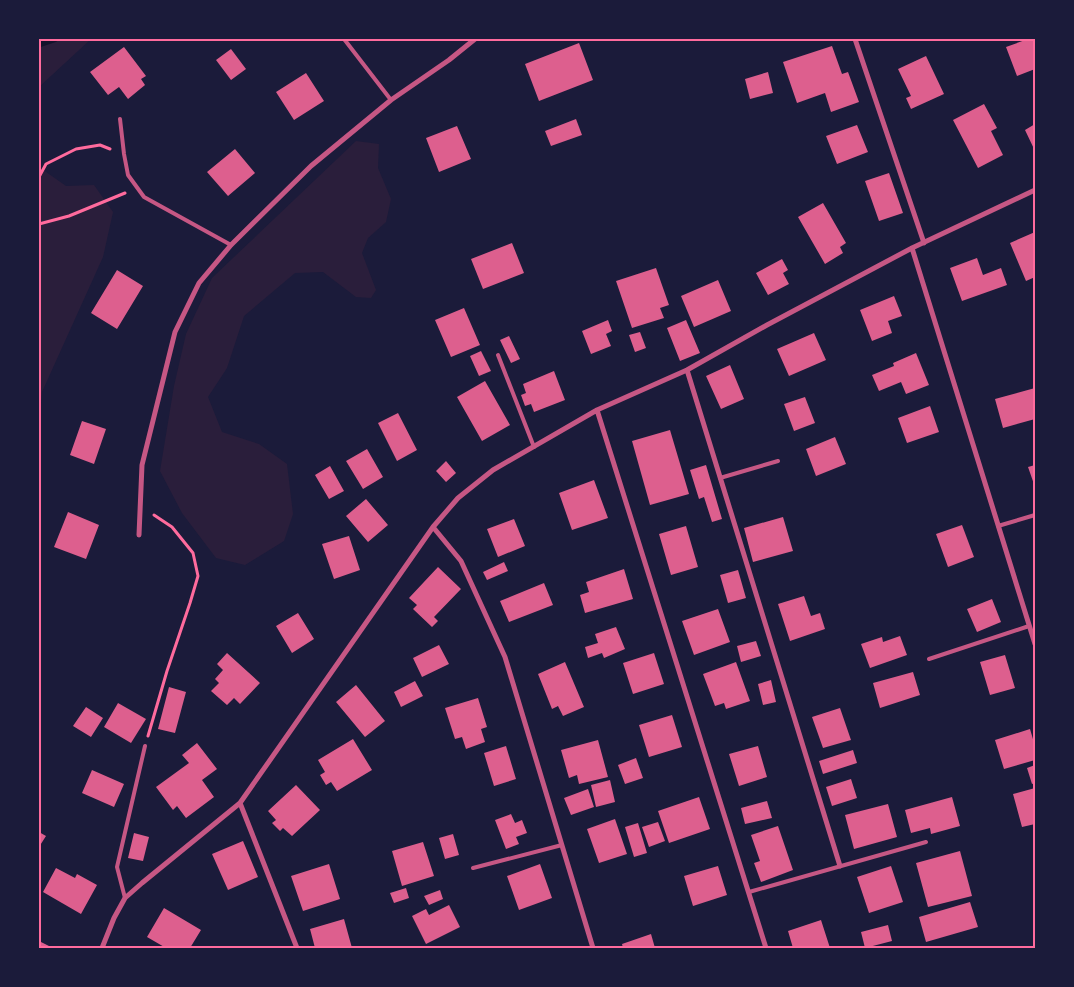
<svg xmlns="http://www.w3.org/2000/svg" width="1074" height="987" font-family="Spectral,serif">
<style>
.green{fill:#2a1e3b}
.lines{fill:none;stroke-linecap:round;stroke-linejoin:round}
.stream{stroke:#12122b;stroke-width:7}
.building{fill:#dd5f8e}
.path{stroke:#ff6b9d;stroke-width:3}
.service{stroke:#c65784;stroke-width:4}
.minor{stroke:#c65784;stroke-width:5}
.neatline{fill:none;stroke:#ff6b9d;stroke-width:2}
</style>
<rect width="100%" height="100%" fill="#1b1b3a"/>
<path class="green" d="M39,39H91L39,87Z
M356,141L379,144L378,168L391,199L386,222L368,238L362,253L376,290L371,298L356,297L323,272L295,273L244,316L227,368L208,397L222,432L259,444L287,464L293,514L284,541L245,565L216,558L182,513L160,471L174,386L186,334L212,278Z
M39,167L66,186L94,185L113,212L103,257L42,392L39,425Z"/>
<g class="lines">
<path class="stream" d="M39,44L54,39"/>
</g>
<path class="building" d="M1028,39H1034L1035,42V69L1017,76L1006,47Z
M579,43L593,80L539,101L525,64Z
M832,46L842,74L848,72L859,102L831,112L825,93L797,103L783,62Z
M124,47L146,76L141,79L145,85L128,99L119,87L108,95L90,72Z
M231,49L246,69L231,80L216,60Z
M926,56L944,94L911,109L906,98L911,96L898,69Z
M768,72L773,93L750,99L745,79Z
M306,73L324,101L294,120L276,92Z
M984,104L997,128L991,131L1003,155L978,168L953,120Z
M576,119L582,135L551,146L545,131Z
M1035,124V151L1025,130Z
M857,125L868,152L837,164L826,136Z
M457,126L471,159L439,172L426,138Z
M235,149L255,173L228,196L207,172Z
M889,173L903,213L879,221L865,181Z
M823,203L846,243L840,247L843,253L825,264L798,217Z
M1035,232V277L1026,281L1010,243Z
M512,243L524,273L483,289L471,259Z
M977,258L983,275L1001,268L1007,285L962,301L950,268Z
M782,259L788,270L783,273L789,284L768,295L756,273Z
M656,268L669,305L660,308L664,318L632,328L616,281Z
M117,270L143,286L117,329L91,313Z
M718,280L731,311L694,327L681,296Z
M894,296L902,316L888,321L892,333L872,341L860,310Z
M464,308L480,345L451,357L435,320Z
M608,320L612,331L606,334L611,346L591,354L582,331Z
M686,320L700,353L680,361L667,328Z
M640,332L646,348L635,352L629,335Z
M814,333L826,360L789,376L777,349Z
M509,336L520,359L511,363L500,340Z
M481,351L491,371L479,376L470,356Z
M916,353L929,385L906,394L901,382L879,391L872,375L894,366L893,363Z
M730,365L744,399L721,409L706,376Z
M554,371L565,400L534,412L531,404L525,406L521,395L526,393L523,384Z
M485,381L510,425L482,441L457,397Z
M1035,388V419L1003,428L995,399Z
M805,397L815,423L794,431L784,404Z
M930,406L939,432L907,443L898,418Z
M398,413L417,450L397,461L378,423Z
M82,421L106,429L94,464L70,455Z
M670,430L689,494L650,505L632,441Z
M835,437L846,464L816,476L806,449Z
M367,449L383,477L363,489L346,461Z
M446,461L456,473L446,482L436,471Z
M706,465L722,519L712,522L704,497L699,499L690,470Z
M1035,465V487L1028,467Z
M330,466L344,491L329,499L315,475Z
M594,480L608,518L572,530L559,493Z
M366,499L388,525L368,542L346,516Z
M68,512L99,525L86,559L54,547Z
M783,517L793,551L753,562L744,528Z
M514,519L525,546L498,557L487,529Z
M962,525L974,557L948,567L936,534Z
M686,526L698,567L671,575L659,534Z
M349,536L360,570L334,579L322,544Z
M504,562L508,571L487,580L483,572Z
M438,567L461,589L434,617L438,621L432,627L413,609L417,605L409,598Z
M624,569L633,599L585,613L580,595L589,592L586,582Z
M738,570L746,598L728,603L720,575Z
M544,583L553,605L509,622L500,601Z
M804,596L811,616L820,613L825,629L790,641L778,604Z
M992,599L1001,622L977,632L967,609Z
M718,609L730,642L694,655L682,621Z
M298,613L314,639L292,653L276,626Z
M616,627L625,649L604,658L602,653L588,658L585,647L598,643L595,634Z
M900,636L907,655L870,668L861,644L882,637L883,642Z
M756,641L761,656L741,662L737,646Z
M439,645L449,664L422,677L413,658Z
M227,653L260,683L240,704L234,698L227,705L211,691L219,683L215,679L223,670L217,664Z
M654,653L664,684L633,694L623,663Z
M1005,655L1015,688L990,695L980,662Z
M565,662L584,707L563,716L558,706L552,709L538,674Z
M736,662L750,701L726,709L724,703L715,706L703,674Z
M913,672L920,695L880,708L873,683Z
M771,680L776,702L763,705L758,684Z
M415,681L423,696L401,707L394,692Z
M356,685L385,721L365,737L336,702Z
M169,687L186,692L175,733L158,729Z
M478,698L487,727L481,729L485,742L466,749L462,737L455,739L445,708Z
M118,703L146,719L131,743L104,727Z
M86,707L103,718L91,737L73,726Z
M840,708L851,740L823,748L812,717Z
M672,715L682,747L649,757L639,725Z
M1030,729L1035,746V760L1004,769L995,740Z
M353,739L372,770L337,791L331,782L326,785L320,775L325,772L318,760Z
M598,740L608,777L579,784L577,775L569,778L561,750Z
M197,743L217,769L202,780L214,797L186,818L177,806L173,810L156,787L189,763L182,755Z
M506,746L516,779L494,786L484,753Z
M758,746L767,777L739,786L729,754Z
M853,750L857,763L823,774L819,761Z
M636,758L643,778L625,784L618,765Z
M1035,765V783L1032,784L1027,768Z
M92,770L124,784L114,807L82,793Z
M851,779L857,798L832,806L826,787Z
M610,780L615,802L596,807L591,785Z
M296,785L320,810L292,836L283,828L280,831L272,823L276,820L268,811Z
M1035,788V824L1022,827L1013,794Z
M588,789L594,807L571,815L564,798Z
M699,797L710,829L669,843L658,811Z
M952,797L960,826L931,834L930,828L911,833L905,810Z
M767,801L772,818L745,824L741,808Z
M888,804L897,837L854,849L845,815Z
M511,814L515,823L522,820L527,833L516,837L519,844L506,849L495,820Z
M615,819L627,854L599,863L587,829Z
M658,822L665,841L649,847L642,827Z
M638,823L647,853L634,857L625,827Z
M778,826L793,870L761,882L754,863L760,861L751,835Z
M39,832L46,836L39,847Z
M134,833L149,837L143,861L128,858Z
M453,834L459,855L445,859L439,838Z
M243,841L258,877L228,890L212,854Z
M423,842L434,876L402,886L392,851Z
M960,851L972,896L928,907L916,863Z
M329,864L340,899L303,911L291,876Z
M540,864L552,898L519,910L507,876Z
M718,866L727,895L693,906L684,876Z
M891,866L903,902L869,913L857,877Z
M56,868L75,878L77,874L97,885L81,914L43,892Z
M406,888L409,898L394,903L390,893Z
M440,890L443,899L429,905L424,896Z
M970,902L978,927L926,942L919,917Z
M449,905L460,927L426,944L412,916L426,909L429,915Z
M164,908L201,930L190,948H166L147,937Z
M344,919L352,948H315L310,929Z
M821,920L830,948H793L788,931Z
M888,925L892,941L865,948L861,932Z
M651,934L655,948H623L622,944Z
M39,941L53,948H39Z"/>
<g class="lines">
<path class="path" d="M39,177L46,164L76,149L100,145L110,149
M39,224L69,216L125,193
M148,736L167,671L190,603L198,576L193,553L172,527L154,515"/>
<path class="service" d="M344,39L391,100
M120,119L124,154L128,175L144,197L231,245
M498,355L534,447
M720,478L778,461
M998,526L1035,515
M929,659L1029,626
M473,868L562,845
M749,892L926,842
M125,898L117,867L145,746"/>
<path class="minor" d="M855,39L924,243
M912,248L1035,644
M687,370L840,866
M597,410L766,948
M433,527L461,561L505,657L593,948
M139,535L142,465L175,332L199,283L231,245L311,166L391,100L449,60L475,39
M240,803L297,948
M102,948L114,918L125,898L142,883L240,803L433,527L458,498L493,470L597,410L687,370L767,325L912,248L1035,190"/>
</g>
<rect width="1074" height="987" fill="none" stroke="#1b1b3a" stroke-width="80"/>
<rect x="40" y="40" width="994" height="907" class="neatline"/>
</svg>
